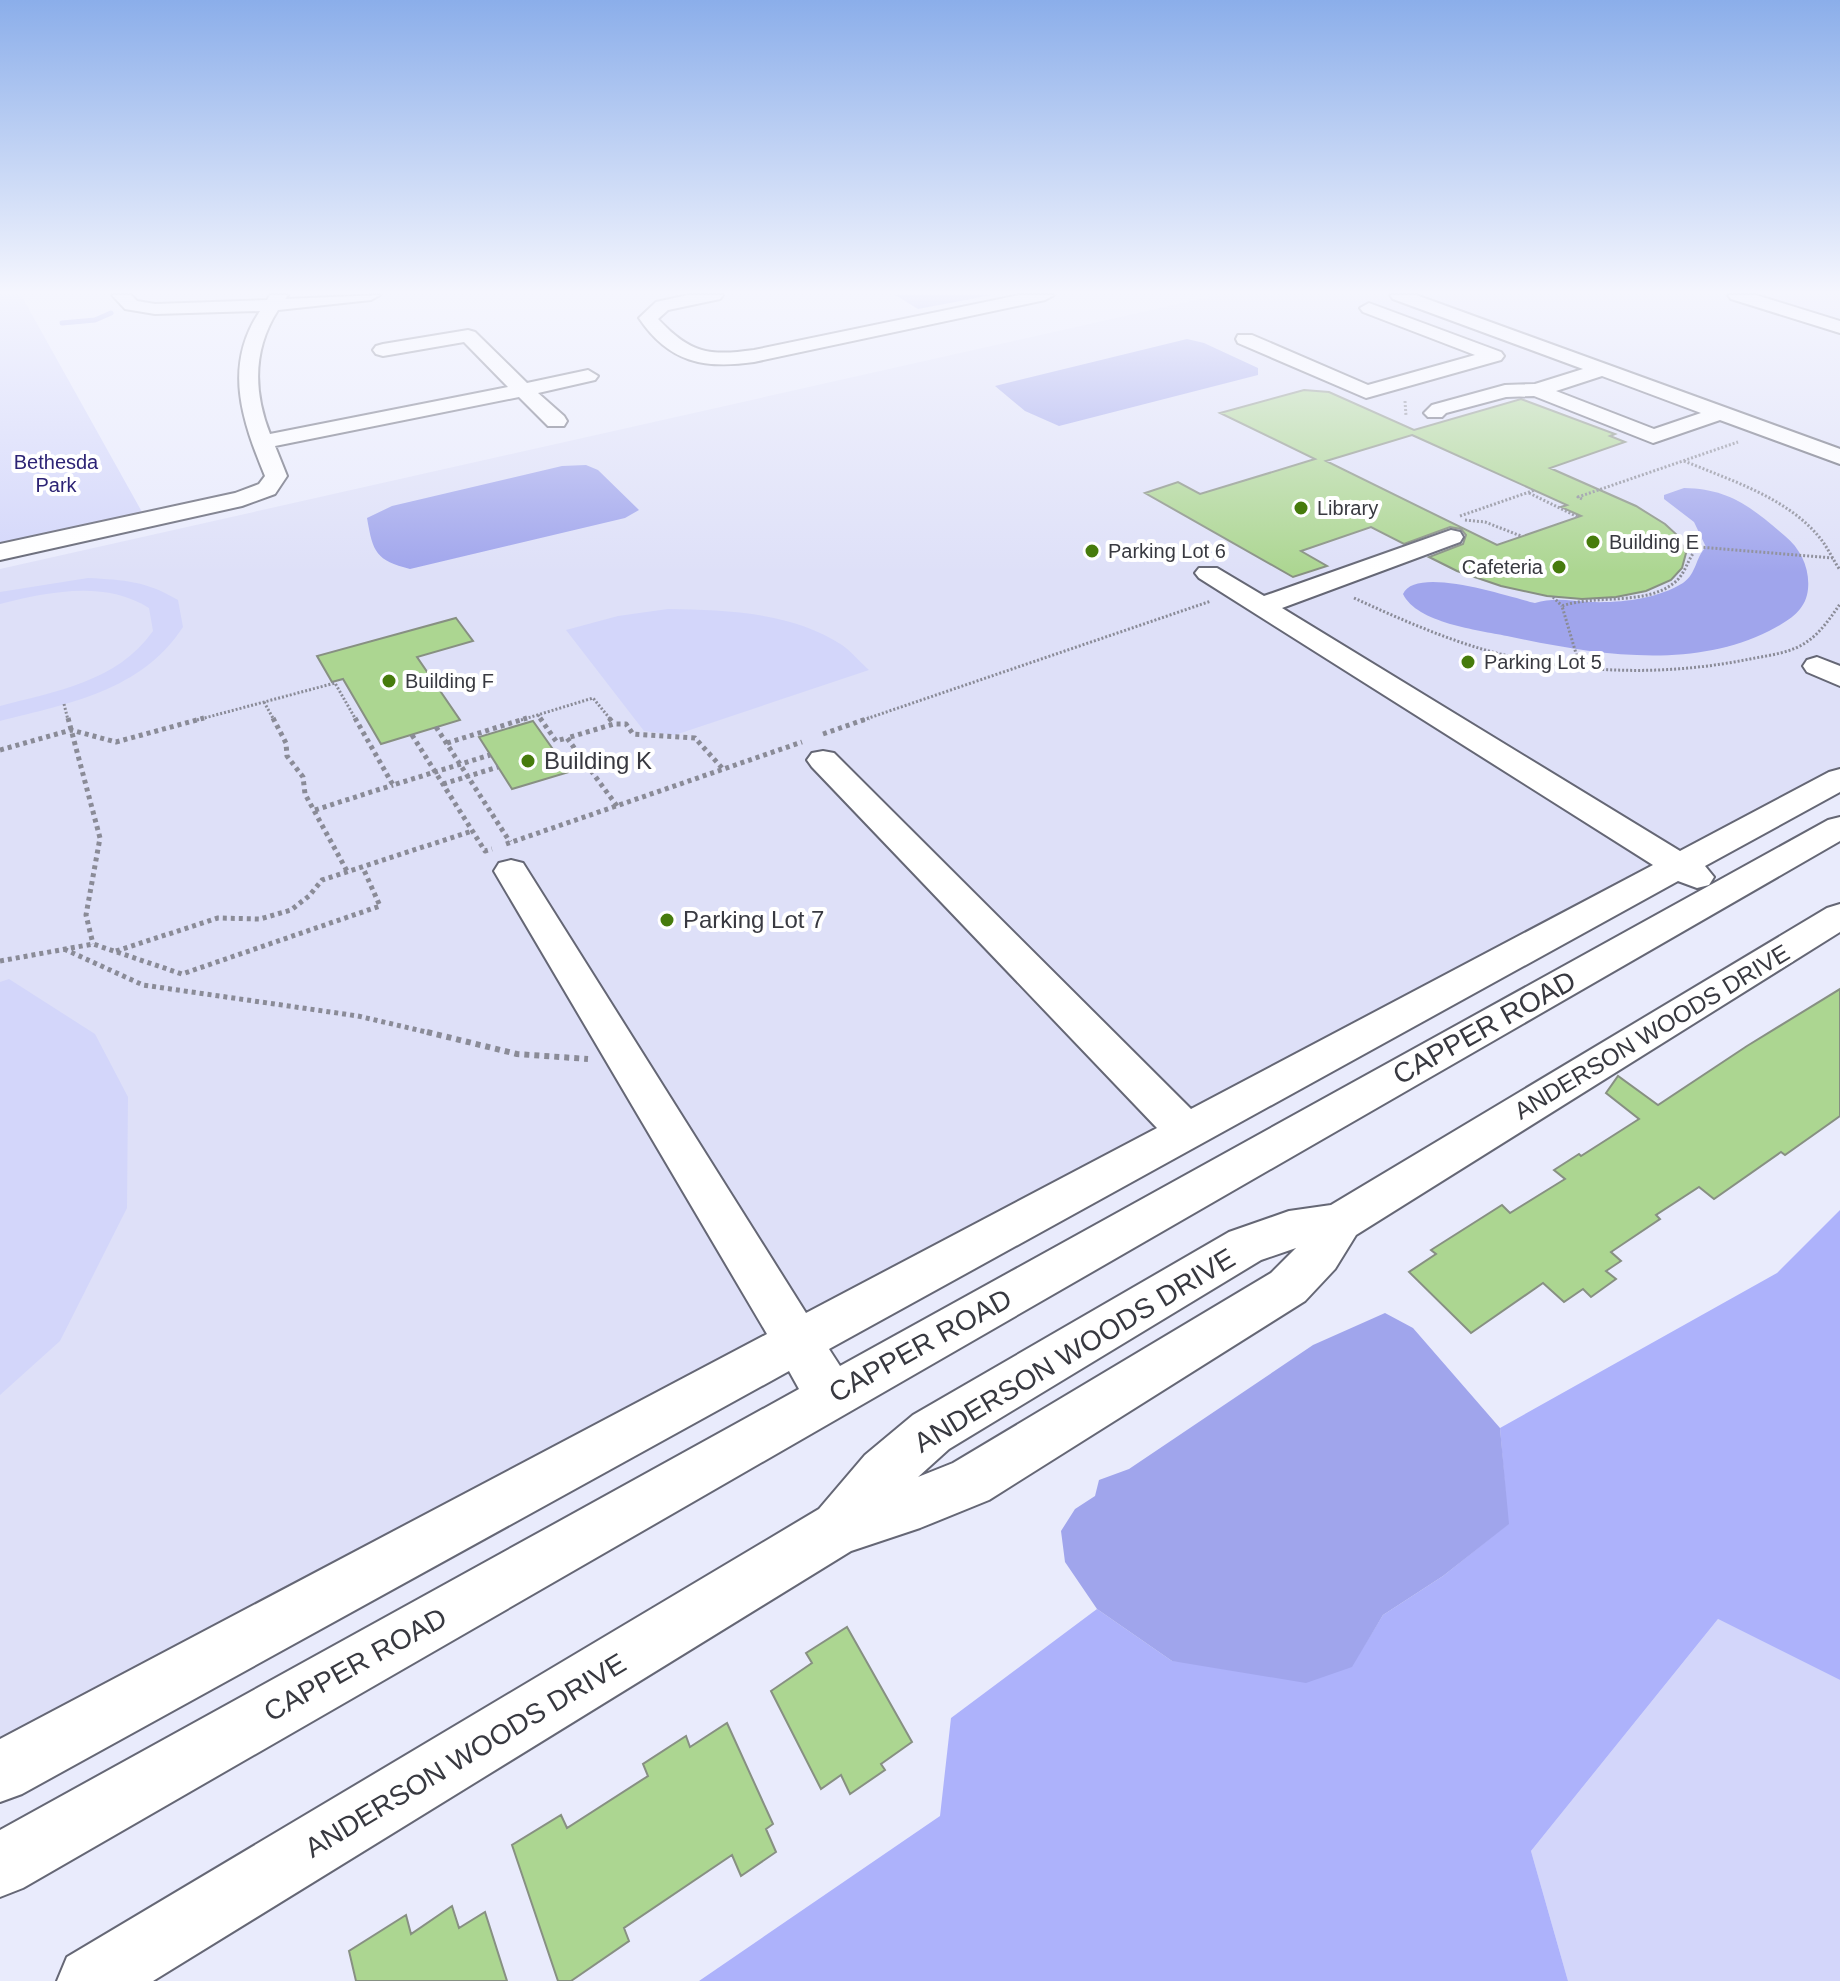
<svg xmlns="http://www.w3.org/2000/svg" width="1840" height="1981" font-family="Helvetica,sans-serif">
<style>
.built{fill:#dee0f8}
.green{fill:#d3d6fa}
.forest{fill:#adb2fb}
.water{fill:#a0a5ec}
.lines{fill:none;stroke-linecap:round;stroke-linejoin:round}
.stream{stroke:#a0a5ec;stroke-width:5}
.building{fill:#acd691;stroke:#879082;stroke-width:2;fill-rule:evenodd}
.minor-casing{stroke:#656775;stroke-width:4}
.path-far2{stroke:#8a8b97;stroke-width:3;stroke-dasharray:2 2;stroke-linecap:butt}
.path-far1{stroke:#8a8b97;stroke-width:5;stroke-dasharray:4 4;stroke-linecap:butt}
.path{stroke:#8a8b97;stroke-width:6;stroke-dasharray:5 5;stroke-linecap:butt}
.minor{fill:#fff;fill-rule:evenodd}
.poi-dot{fill:#467b0c;stroke:#fff;stroke-width:3}
.labels{text-anchor:middle;stroke-width:8;stroke-linejoin:round;paint-order:stroke}
.far-park-label{font-size:20px;fill:#2d2475;stroke:#fff}
.far-poi-label{font-size:20px;fill:#383940;stroke:#fff;text-anchor:start}
.poi-label{font-size:24px;fill:#383940;stroke:#fff;text-anchor:start}
.street-label{font-size:24px;fill:#383940;stroke:#fff}
.near-street-label{font-size:28px;fill:#383940;stroke:#fff}
</style>
<rect width="100%" height="100%" fill="#e9ebfc"/>
<path class="built" d="M1218,295H1840V778L0,1771V569Z"/>
<path class="green" d="M0,295H21L142,512L0,545Z
M88,578C125,580 146,581 178,600L183,627C141,691 70,703 0,721V706C56,691 117,682 153,631L149,608C104,580 49,592 0,604V592Z
M668,609C726,610 792,612 842,645C852,652 860,662 869,670L675,735L644,731L566,630L618,616Z
M9,979L95,1034L128,1097L127,1208L60,1341L0,1395V982Z
M1718,1619L1840,1680V1981H1568L1531,1851Z"/>
<path class="forest" d="M1840,1210V1680L1718,1619L1531,1851L1568,1981H699L940,1816L951,1718L1097,1609L1172,1661L1351,1667L1383,1615L1443,1576L1508,1524L1500,1428L1777,1273Z"/>
<path class="water" d="M895,295H992L918,309Z
M1187,339L1204,343L1258,368V375L1059,426L1025,411L995,386Z
M586,465L598,470L639,510L625,518L410,569C376,560 373,553 367,518L392,506L562,466Z
M1684,488C1730,489 1751,507 1785,536C1801,549 1810,569 1808,589C1806,611 1788,621 1769,631C1689,671 1592,654 1507,636C1478,630 1417,623 1403,594C1416,565 1509,597 1535,603C1554,597 1571,601 1591,602C1621,603 1657,599 1683,583C1697,573 1695,558 1706,547L1694,522L1664,499V495Z
M1385,1313L1413,1328L1500,1428L1509,1524L1443,1576L1383,1615L1352,1667L1306,1683L1172,1661L1097,1609L1065,1562L1061,1531L1075,1509L1095,1496L1099,1480L1129,1469L1313,1345Z"/>
<g class="lines">
<path class="stream" d="M62,323L95,320L111,313"/>
</g>
<path class="building" d="M1304,390L1329,392L1414,430L1521,399L1615,434L1610,436L1625,442L1550,468L1636,506L1665,524L1677,535L1686,553L1682,568L1671,580L1646,591L1616,597L1582,599L1547,596L1501,586L1457,571L1429,557L1463,544L1466,535L1461,529L1450,527L1404,544L1371,527L1301,551L1327,566L1293,577L1145,493L1178,482L1200,494L1315,459L1220,413ZM1412,435L1567,505L1561,507L1581,516L1497,545L1326,461Z
M456,618L473,641L417,657L460,720L381,744L343,679L332,682L317,656Z
M533,721L569,772L512,789L479,737Z
M1840,989V1116L1785,1155L1781,1152L1714,1199L1699,1187L1656,1215L1660,1219L1611,1252L1621,1261L1606,1271L1616,1279L1591,1297L1583,1289L1564,1302L1543,1283L1471,1333L1409,1272L1436,1254L1431,1250L1502,1205L1510,1213L1565,1179L1554,1170L1579,1154L1581,1156L1639,1119L1606,1093L1618,1076L1658,1105L1747,1046Z
M847,1627L912,1742L881,1764L885,1770L850,1794L841,1775L821,1789L771,1691L812,1663L806,1653Z
M727,1723L773,1824L766,1829L776,1852L741,1876L732,1855L624,1928L629,1941L571,1981H558L512,1845L561,1815L567,1828L648,1776L643,1764L686,1736L690,1747Z
M452,1906L459,1928L485,1912L507,1981H356L349,1951L406,1915L411,1934Z"/>
<g class="lines">
<defs>
<path id="minor" d="M112,295H131L137,301L155,304L267,300L270,295H288L285,299L380,295L371,300L278,310C253,349 253,391 270,434L508,387L464,342L383,356L376,354L373,350L376,346L383,344L468,330L475,332L527,383L588,370L598,376L595,380L538,393L564,416L567,421L564,426H548L519,397L275,446L287,476L275,494L242,506L0,560V544L235,493L259,484L265,476C242,420 223,366 260,311L155,314L125,309Z
M688,295H723L720,299L668,310L658,319C691,354 709,356 754,350L1019,295H1054L1045,300L754,362C705,369 669,363 639,318L656,302Z
M1390,295H1416L1840,449V464L1720,420L1653,443L1534,396L1506,397L1446,413L1442,417H1428L1424,413L1432,405L1505,385L1535,384L1583,369L1393,299ZM1602,376L1701,413L1654,429L1556,391Z
M1728,295H1756L1840,321V333L1731,299Z
M1369,303L1501,352L1504,356L1501,360L1366,398L1238,343L1236,339L1238,335H1252L1368,385L1475,355L1363,312L1360,308Z
M1451,530L1460,532L1463,537L1460,542L1282,608L1680,851L1829,772L1840,769V792L1705,866L1714,877L1709,885L1697,888L1678,881L829,1349L840,1366L1828,820L1840,817V841L23,1888L0,1897V1830L799,1389L789,1371L22,1794L0,1802V1739L767,1334L494,871L499,863L511,860L523,863L806,1313L1157,1128L812,767L807,760L812,753L823,751L834,753L1191,1109L1653,865L1199,578L1195,573L1199,568H1217L1264,596Z
M1817,657L1840,666V686L1807,672L1803,666L1807,660Z
M1840,904V932L1356,1235L1335,1269L1305,1301L989,1500L920,1528L851,1551L153,1981H57L67,1957L819,1509L865,1455L913,1415L1229,1232L1289,1211L1331,1205L1827,908ZM1296,1248L1271,1273L953,1463L918,1477L949,1449L1261,1260Z"/>
</defs>
<use href="#minor" class="minor-casing"/>
<path class="path-far2" d="M1405,401L1406,416
M1684,461C1730,480 1788,498 1820,538C1828,548 1833,560 1840,570
M1529,493L1578,517
M1582,499L1578,497L1738,442
M1460,516L1535,490
M1465,520L1485,522L1521,536
M1682,546L1698,547
M1553,597L1562,606
M1354,598C1400,619 1447,640 1496,653C1580,674 1666,676 1750,659C1770,655 1792,653 1808,641C1821,632 1831,617 1840,604
M1580,667L1562,606C1596,594 1645,606 1674,583C1687,573 1687,557 1699,547L1833,558
M264,702L274,720
M64,704L68,720
M538,715L542,720
M197,720L335,683L356,720
M521,720L593,698L611,720
M863,720L1211,601"/>
<path class="path-far1" d="M68,718L100,838L86,915L93,944
M273,718L286,743L287,756L303,777L305,794L347,871
M355,718L393,785L490,755
M540,718L556,741L567,738
M609,718L614,724
M436,727L510,842
M823,734L869,718
M412,735L485,851L492,849
M447,743L527,718
M0,750L71,730L116,742L204,718
M443,784L498,767
M617,806L567,738L614,724H626L633,734L695,738L723,769
M315,810L393,785
M506,844L802,742
M64,949L143,985L358,1016L435,1034
M116,951L218,918L260,919L291,910L309,896L322,880L472,831
M0,961L93,944L182,974L380,906L363,868"/>
<path class="path" d="M427,1032L517,1054L588,1059"/>
<use href="#minor" class="minor"/>
</g>
<linearGradient id="sky" x2="0" y2="1"><stop stop-color="#8baeea"/><stop offset="0.51" stop-color="#f5f6fe"/><stop offset="1" stop-color="#f5f6fe" stop-opacity="0"/></linearGradient>
<rect width="1840" height="573" fill="url(#sky)"/>
<g class="poi-dot">
<circle cx="1301" cy="508" r="8"/>
<circle cx="1593" cy="542" r="8"/>
<circle cx="1092" cy="551" r="8"/>
<circle cx="1559" cy="567" r="8"/>
<circle cx="1468" cy="662" r="8"/>
<circle cx="389" cy="681" r="8"/>
<circle cx="528" cy="761" r="8"/>
<circle cx="667" cy="920" r="8"/>
</g>
<g class="labels">
<g class="far-park-label">
<text x="56" y="469">Bethesda<tspan x="56" dy="23">Park</tspan></text>
</g>
<g class="far-poi-label">
<text x="1317" y="515">Library</text>
<text x="1609" y="549">Building E</text>
<text x="1108" y="558">Parking Lot 6</text>
<text x="1543" y="574" text-anchor="end">Cafeteria</text>
<text x="1484" y="669">Parking Lot 5</text>
<text x="405" y="688">Building F</text>
</g>
<g class="poi-label">
<text x="544" y="769">Building K</text>
<text x="683" y="928">Parking Lot 7</text>
</g>
<g class="street-label">
<text transform="translate(1652 1032) rotate(-31)" y="8">ANDERSON WOODS DRIVE</text>
</g>
<g class="near-street-label">
<text transform="translate(1484 1027) rotate(-29)" y="10">CAPPER ROAD</text>
<text transform="translate(920 1345) rotate(-29)" y="10">CAPPER ROAD</text>
<text transform="translate(1074 1350) rotate(-31)" y="10">ANDERSON WOODS DRIVE</text>
<text transform="translate(355 1664) rotate(-29)" y="10">CAPPER ROAD</text>
<text transform="translate(465 1755) rotate(-31)" y="10">ANDERSON WOODS DRIVE</text>
</g>
</g>
</svg>
